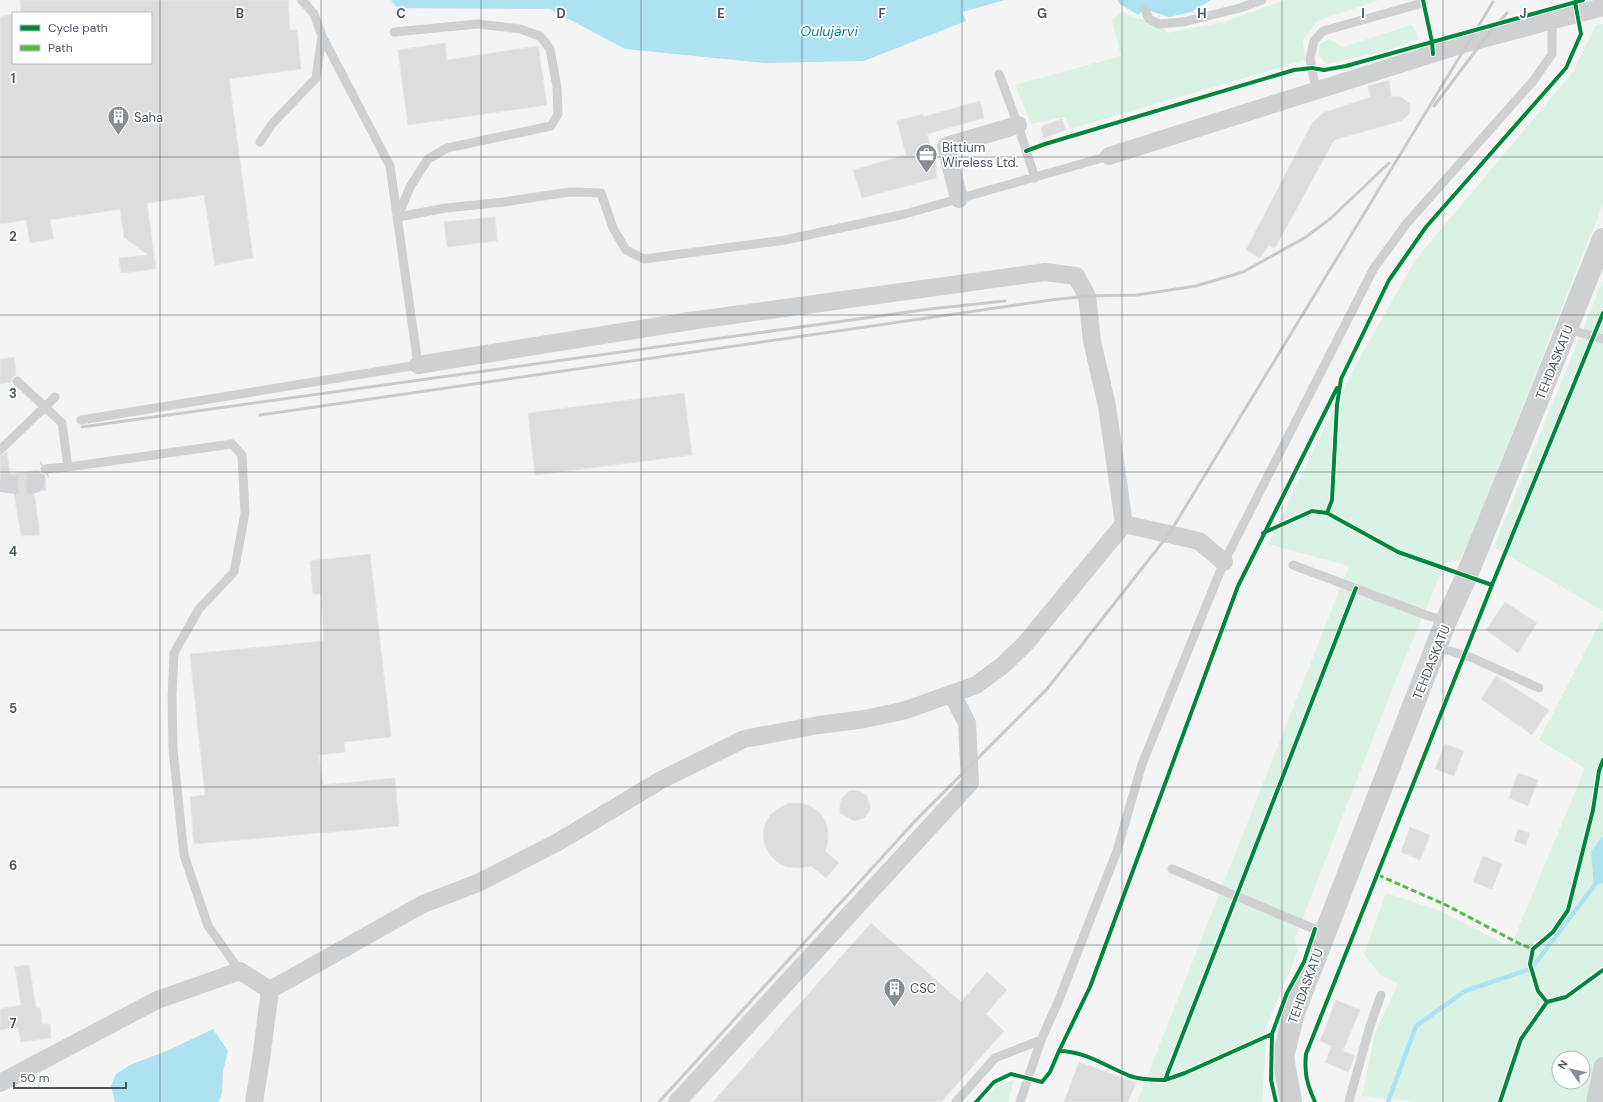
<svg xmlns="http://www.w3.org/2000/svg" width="1603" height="1102" font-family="'DM Sans',sans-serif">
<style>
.green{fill:#d9f2e3;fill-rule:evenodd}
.water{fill:#aee2f0}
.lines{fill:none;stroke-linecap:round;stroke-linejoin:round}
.stream{stroke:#aee2f0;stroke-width:4.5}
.building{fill:#ddddde;stroke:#e5e6e7}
.minor-tunnel{stroke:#d2d4d7;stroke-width:18;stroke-dasharray:18 9;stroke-linecap:butt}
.service{stroke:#ced0d2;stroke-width:9}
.minor{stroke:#ced0d2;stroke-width:18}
.tertiary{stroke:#ced0d2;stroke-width:22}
.rail{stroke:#c9cacc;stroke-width:3}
.quiet{stroke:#58b947;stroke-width:3;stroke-dasharray:6 3;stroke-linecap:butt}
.cycleway-casing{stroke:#fff;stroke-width:6}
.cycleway{stroke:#00873e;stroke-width:4}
.grid{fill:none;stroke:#4a5661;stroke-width:1;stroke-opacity:0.55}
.labels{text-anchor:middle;stroke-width:3.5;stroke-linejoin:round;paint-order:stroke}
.poi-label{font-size:13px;fill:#4a5661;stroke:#fff;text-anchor:start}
.street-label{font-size:13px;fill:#4a5661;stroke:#fff}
.water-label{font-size:14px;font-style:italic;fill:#0c7c9b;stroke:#fff}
.grid-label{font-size:13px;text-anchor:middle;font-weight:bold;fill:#4a5661;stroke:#fff;stroke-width:3.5;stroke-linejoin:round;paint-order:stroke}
</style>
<rect width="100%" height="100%" fill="#f4f4f4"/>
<path class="green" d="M1285,0H1379L1317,21L1303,40L1305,60L1070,129L1065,117L1031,124L1015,85L1121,56L1112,20L1122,12L1138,19H1156L1167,33L1224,22Z
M1603,24V204L1472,533L1460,560L1445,563L1395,682L1295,938L1298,951L1267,1025L1262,1102H1137L1349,566L1268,544L1355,366L1416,259L1572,73L1596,25Z
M1411,25L1416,31L1418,39L1386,51L1326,64L1319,56L1320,44L1329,39L1343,47Z
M1603,280V611L1494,547Z
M1603,617V1102H1420L1362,1096L1375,1034L1398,983L1380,975L1364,954L1386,893L1438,910L1505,944L1513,941L1585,768L1539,740ZM1559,1058H1583V1082H1559Z
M1014,1080L1008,1102H984L1000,1084Z"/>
<path class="water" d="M391,0H1005L962,12L966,21L864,61L765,63L625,49L550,9L397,8Z
M1117,0H1211L1191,12L1169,17L1145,9L1138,15L1120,4Z
M1603,836V883L1594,886L1591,851Z
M213,1029L228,1051L223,1071L222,1093L219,1102H115L111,1086L116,1074L130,1065L169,1050Z"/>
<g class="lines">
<path class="stream" d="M1388,1102L1416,1026L1465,991L1531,969L1594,886"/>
</g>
<path class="building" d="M20,0H288L290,30H297L301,69L229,79L253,258L215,265L204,195L147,203L156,269L121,273L119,258L148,255L124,237L120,209L50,220L54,239L30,243L26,220L0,224V17L13,14V63H151V13H21Z
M445,43L447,60L538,46L547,105L408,125L398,50Z
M1389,80L1391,97L1400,96L1410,104V110L1408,115L1401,121L1334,140L1275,248L1269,245L1260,258L1246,250L1312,123L1323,113L1371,97L1368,86Z
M980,101L984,118L927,134L937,168L936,178L862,198L853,170L906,155L897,121L923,114V117Z
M1062,119L1066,130L1044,138L1041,127Z
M495,217L497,241L447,247L444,222Z
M14,357L16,375L12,377L11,382L0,384V359Z
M684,393L692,455L535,475L528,413Z
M7,452L10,474L39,470L40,473L45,475L46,490L34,492L40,535L21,536L13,487L0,489V456Z
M370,554L391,737L344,742L345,752L319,755L323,785L395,778L399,826L194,844L190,797L205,795L190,654L324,641L321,594H313L310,561Z
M1505,602L1537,623L1518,653L1486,630Z
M1496,676L1549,710L1532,735L1481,699Z
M1445,744L1464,751L1454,776L1435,769Z
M1518,773L1538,780L1528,806L1509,798Z
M854,790L859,791L867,796L870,805V810L864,818L854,821L840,813V803L842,798L849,791Z
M789,803H800L810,806L819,812L825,820L828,831V841L825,851L839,863L826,878L811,866L798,868L788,867L778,863L770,855L765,846L763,835L765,824L770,815L779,808Z
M1410,827L1430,835L1420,860L1401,852Z
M1518,829L1530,833L1526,845L1514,841Z
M1483,856L1502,864L1492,889L1473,882Z
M871,923L961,1002L987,972L1007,990L986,1014L1004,1031L941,1102H713Z
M29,965L36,1007L41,1009L42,1024H50L51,1038L21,1042L18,1027L0,1030V1009L21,1005L15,967Z
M1336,1000L1360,1010L1343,1051L1355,1056L1348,1072L1325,1062L1332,1046L1320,1041Z
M1079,1062L1136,1083L1128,1102H1064Z"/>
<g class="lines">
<path class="minor-tunnel" d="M0,483L16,485L35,484L36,474L45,469"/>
<path class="service" d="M1145,9L1149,19L1159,24L1183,22L1240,8L1262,0
M394,32L478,24L520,29L540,36L550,49L557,87L558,114L551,126L447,148L428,159L410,187L398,216
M999,74L1018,125L1035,178
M1316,91L1310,58L1314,41L1323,31L1423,3
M260,142L272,124L316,78L322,36
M398,217L446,208L504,202L569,192L601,193L613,228L626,250L644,259L785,240L905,214L1109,156
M1568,329L1603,339
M17,381L62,423L68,467L232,444L242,455L245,513L234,572L199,609L174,653L172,696L173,749L184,855L208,926L240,971
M81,420L418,365L390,166L322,36L314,14L302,0
M0,450L55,397
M45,469L68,467
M1293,565L1426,615L1446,621
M1436,647L1470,657L1539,688
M1172,869L1324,933
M1349,1101L1370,1026L1381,995
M956,1102L995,1058L1041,1040
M1020,1102L1041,1040L1058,1002L1117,851L1142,764L1224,562L1247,517L1374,268L1407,223L1534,80L1552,54V21"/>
<path class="minor" d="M1109,156L1467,43L1603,7
M959,199L946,146L1018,125
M418,365L690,321L1045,272L1076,276L1087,296L1092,341L1107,406L1124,524L1199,541L1224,562
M270,990L423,904L478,883L558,842L661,780L744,739L819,725L865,719L906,710L976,685L1002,666L1025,644L1124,524
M0,1083L157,1000L240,971L270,990L261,1059L254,1102
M677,1102L970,783L967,723L952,694
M1595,1102L1603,1066"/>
<path class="tertiary" d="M1291,1102L1283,1057L1294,1013L1446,621L1467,575L1603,239"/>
<path class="rail" d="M1434,106L1486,37L1507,13
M260,415L1051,300L1087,296L1137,295L1196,286L1243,272L1306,237L1331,218L1389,163
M82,427L930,309L1005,301
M659,1102L916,820L1047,689L1169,534L1493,2"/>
<path class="quiet" d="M1378,875L1446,905L1520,944L1533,949"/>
<defs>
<path id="cycleway" d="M1423,0L1432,42L1433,54
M1026,151L1045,144L1294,70L1312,68L1324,70L1346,66L1583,0
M1263,533L1312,511L1327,513
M1492,585L1398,552L1327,513L1332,500L1337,405L1341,379L1389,280L1426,227L1566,68L1581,34L1575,2
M1603,760L1599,771L1593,810L1568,910L1553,932L1533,949L1530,964L1538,991L1547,1002L1566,997L1603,970
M1059,1051L1090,987L1238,586L1337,388
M1165,1080L1185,1073L1272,1034
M976,1102L994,1082L1011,1074L1042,1082L1050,1072L1059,1051C1085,1051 1107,1067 1130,1076C1141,1080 1154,1080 1165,1080L1356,588
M1276,1102L1271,1080L1272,1034L1287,993L1304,962L1315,929
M1315,1102C1307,1084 1304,1073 1306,1054L1492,585L1603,313
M1500,1102L1521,1039L1547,1002"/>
</defs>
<use href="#cycleway" class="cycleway-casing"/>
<use href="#cycleway" class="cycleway"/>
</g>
<path class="grid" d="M160,0V1102M321,0V1102M481,0V1102M641,0V1102M802,0V1102M962,0V1102M1122,0V1102M1282,0V1102M1443,0V1102M0,157H1603M0,315H1603M0,472H1603M0,630H1603M0,787H1603M0,945H1603"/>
<defs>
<symbol id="building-pin" viewBox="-11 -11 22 30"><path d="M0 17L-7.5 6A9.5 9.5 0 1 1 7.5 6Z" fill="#868d94" stroke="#fff"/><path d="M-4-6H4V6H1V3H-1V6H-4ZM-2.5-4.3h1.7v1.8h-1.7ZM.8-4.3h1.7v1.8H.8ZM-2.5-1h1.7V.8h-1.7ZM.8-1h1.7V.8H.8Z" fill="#fff"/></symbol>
<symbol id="office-pin" viewBox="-11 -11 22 30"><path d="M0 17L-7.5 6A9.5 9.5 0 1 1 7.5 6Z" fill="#868d94" stroke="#fff"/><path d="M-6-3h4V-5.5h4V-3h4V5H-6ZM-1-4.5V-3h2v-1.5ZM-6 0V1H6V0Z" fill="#fff"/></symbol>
</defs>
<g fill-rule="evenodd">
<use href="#building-pin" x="106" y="104" width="25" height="34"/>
<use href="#office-pin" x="914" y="142" width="25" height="34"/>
<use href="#building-pin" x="882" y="976" width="25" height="34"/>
</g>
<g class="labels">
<g class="poi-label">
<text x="134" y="122">Saha</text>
<text x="942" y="152">Bittium<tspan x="942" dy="15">Wireless Ltd.</tspan></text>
<text x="910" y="993">CSC</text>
</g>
<g class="street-label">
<text transform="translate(1554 362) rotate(-68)" y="5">TEHDASKATU</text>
<text transform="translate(1431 662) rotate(-68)" y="5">TEHDASKATU</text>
<text transform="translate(1305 986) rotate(-70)" y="5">TEHDASKATU</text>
</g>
<g class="water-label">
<text x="829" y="36">Oulujärvi</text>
</g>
</g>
<g class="grid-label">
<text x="240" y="18">B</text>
<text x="401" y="18">C</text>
<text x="561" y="18">D</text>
<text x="721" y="18">E</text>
<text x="882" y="18">F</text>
<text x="1042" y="18">G</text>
<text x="1202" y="18">H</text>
<text x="1363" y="18">I</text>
<text x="1523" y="18">J</text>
<text x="13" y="83">1</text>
<text x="13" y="241">2</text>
<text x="13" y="398">3</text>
<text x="13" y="556">4</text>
<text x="13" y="713">5</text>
<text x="13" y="870">6</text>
<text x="13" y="1028">7</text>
</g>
<rect x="12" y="12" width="140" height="52" fill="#ffffff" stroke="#b7bbc0"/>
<rect x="20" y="25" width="20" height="6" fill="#00873e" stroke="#b7bbc0"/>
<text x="48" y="32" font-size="12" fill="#4a5661">Cycle path</text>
<rect x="20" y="45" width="20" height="6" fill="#58b947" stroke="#b7bbc0"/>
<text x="48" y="52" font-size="12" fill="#4a5661">Path</text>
<g transform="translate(1571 1070) rotate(303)"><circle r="19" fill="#ffffff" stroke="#b7bbc0"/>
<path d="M0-3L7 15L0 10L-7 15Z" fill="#868d94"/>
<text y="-6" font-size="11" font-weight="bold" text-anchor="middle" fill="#4a5661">N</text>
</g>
<path d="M14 1082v6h112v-6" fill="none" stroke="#4a5661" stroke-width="2"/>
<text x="20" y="1082" font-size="12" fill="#4a5661" stroke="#ffffff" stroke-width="3" paint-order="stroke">50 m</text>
</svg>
